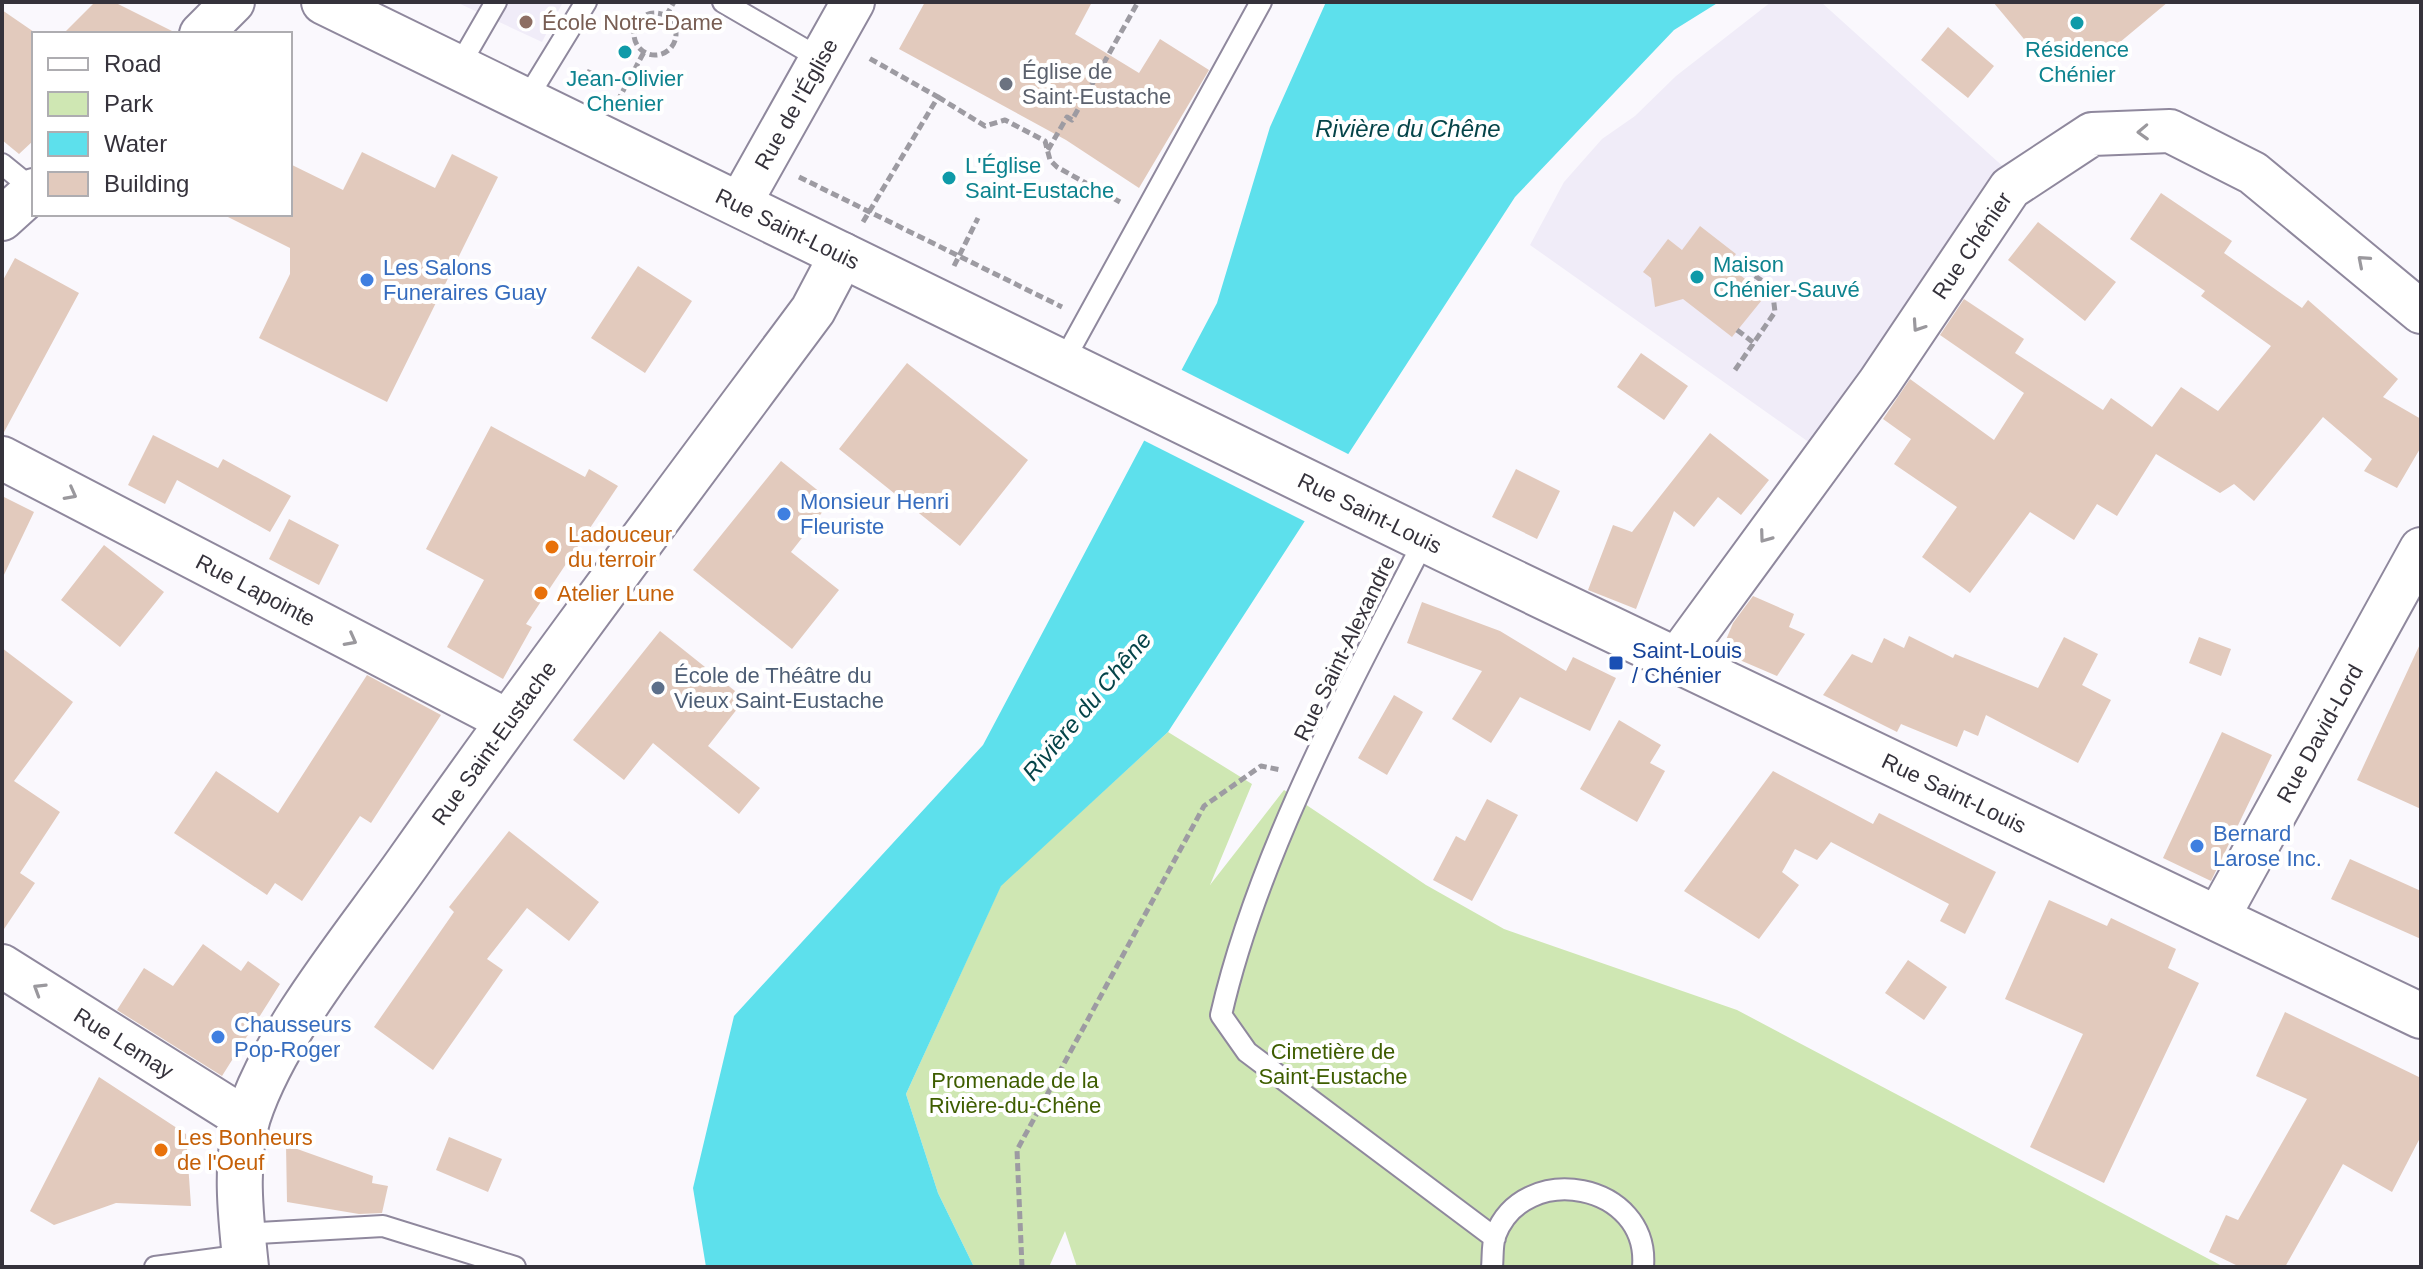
<svg xmlns="http://www.w3.org/2000/svg" width="2423" height="1269" font-family="Helvetica,sans-serif">
<style>
.built{fill:#f0ecf8}
.green{fill:#cfe7b3}
.water{fill:#5de0ec}
.pier{fill:#faf8fd}
.building{fill:#e2cabd}
.lines{fill:none;stroke-linecap:round;stroke-linejoin:round}
.service-casing{stroke:#8f889d;stroke-width:24}
.minor-casing{stroke:#8f889d;stroke-width:46}
.tertiary-casing{stroke:#8f889d;stroke-width:48}
.secondary-casing{stroke:#8f889d;stroke-width:48}
.path{stroke:#9d9ba2;stroke-width:5;stroke-dasharray:8 4;stroke-linecap:butt}
.service{stroke:#fff;stroke-width:20}
.minor{stroke:#fff;stroke-width:42}
.tertiary{stroke:#fff;stroke-width:44}
.secondary{stroke:#fff;stroke-width:44}
.oneway{stroke:#9a989d}
.education-dot{fill:#8d6e63;stroke:#fff;stroke-width:3}
.culture-dot{fill:#0f9aa8;stroke:#fff;stroke-width:3}
.worship-dot{fill:#6b7280;stroke:#fff;stroke-width:3}
.shop-dot{fill:#3f7fe0;stroke:#fff;stroke-width:3}
.food-dot{fill:#e8710a;stroke:#fff;stroke-width:3}
.transit-dot{fill:#1a4fb4;stroke:#fff;stroke-width:3}
.service-dot{fill:#5c6f8a;stroke:#fff;stroke-width:3}
.labels{text-anchor:middle;stroke-width:8;stroke-linejoin:round;paint-order:stroke}
.education-label{font-size:22px;fill:#785e54;stroke:#fff;text-anchor:start}
.culture-label{font-size:22px;fill:#0d838f;stroke:#fff}
.worship-label{font-size:22px;fill:#5b616d;stroke:#fff;text-anchor:start}
.street-label{font-size:22px;fill:#35323b;stroke:#fff}
.shop-label{font-size:22px;fill:#366cbe;stroke:#fff;text-anchor:start}
.food-label{font-size:22px;fill:#c56008;stroke:#fff;text-anchor:start}
.transit-label{font-size:22px;fill:#164399;stroke:#fff;text-anchor:start}
.service-label{font-size:22px;fill:#4e5e75;stroke:#fff;text-anchor:start}
.park-label{font-size:22px;fill:#3e5d00;stroke:#fff}
.water-label{font-size:24px;font-style:italic;fill:#054449;stroke:#fff}
</style>
<rect width="100%" height="100%" fill="#faf8fd"/>
<path class="built" d="M456,2H563L542,42Z
M1771,2H1821L2008,171L1810,443L1530,245L1564,182L1602,139L1635,116L1676,76Z"/>
<path class="green" d="M1168,732L1252,784L1210,885L1284,790L1426,885L1504,929L1737,1010L2224,1267H1077L1065,1231L1049,1267H974L938,1193L906,1094L1001,885Z"/>
<path class="water" d="M1326,2H1719L1674,30L1515,197L1168,732L1001,886L906,1094L938,1193L974,1267H706L693,1188L734,1016L983,745L1217,303L1270,127Z"/>
<path class="pier" d="M1178,368L1352,456L1308,523L1141,439Z"/>
<path class="building" d="M95,2H114L178,34H63Z
M925,2H1092L1075,34L1139,73L1160,39L1209,70L1139,188L1066,140L899,49Z
M1993,2H2168L2113,48L2029,45Z
M2,10L34,32V140L19,154L2,140Z
M1948,27L1994,66L1968,98L1921,60Z
M362,152L435,188L452,154L498,177L387,402L259,338L290,274V248L222,214H290V164L343,190Z
M2161,193L2232,241L2224,253L2302,308L2308,300L2398,379L2383,397L2421,419V447L2397,488L2364,471L2372,459L2323,417L2254,501L2234,484L2220,493L2156,454L2117,516L2097,504L2074,540L2030,512L1970,593L1922,557L1957,507L1894,464L1911,439L1883,419L1910,379L1994,440L2024,393L1940,335L1964,299L2024,339L2015,353L2103,410L2111,398L2152,427L2181,387L2218,411L2271,346L2201,296L2205,291L2130,239Z
M2038,222L2116,282L2085,321L2008,260Z
M1700,226L1736,254L1727,265L1766,295L1732,337L1683,299L1655,307L1651,278L1643,272L1668,239L1682,250Z
M15,258L79,293L3,434L2,282Z
M638,266L692,301L645,373L591,338Z
M1641,353L1688,386L1664,420L1617,387Z
M907,363L1028,460L960,546L839,449Z
M491,426L585,477L589,469L618,486L526,624L532,627L503,679L447,647L484,580L426,549Z
M1710,433L1769,480L1741,515L1718,497L1694,527L1674,511L1636,609L1588,590L1613,525L1632,532Z
M153,435L218,468L223,459L291,496L270,532L177,480L165,504L128,485Z
M781,461L831,501L791,552L839,590L792,649L693,570Z
M1516,469L1560,491L1537,539L1492,517Z
M2,496L34,512L2,579Z
M289,519L339,545L319,585L269,559Z
M104,545L164,592L120,647L61,600Z
M1753,596L1794,614L1789,627L1805,634L1777,676L1721,652L1733,623Z
M1422,602L1500,631L1566,671L1573,657L1616,678L1590,731L1520,697L1491,743L1452,719L1482,671L1407,643Z
M660,631L745,699L708,746L760,788L739,814L653,743L624,780L573,740Z
M1909,636L1953,658L1955,654L2038,688L2064,637L2098,654L2082,685L2111,700L2078,763L1986,715L1978,736L1964,730L1957,747L1901,724L1897,732L1823,695L1852,654L1872,663L1884,638L1904,648Z
M2199,637L2231,649L2221,676L2189,663Z
M2421,642V809L2357,780Z
M2,648L73,702L14,781L60,812L20,873L35,883L2,932Z
M367,675L441,715L371,823L360,816L302,901L275,883L267,895L174,833L216,771L278,813Z
M1394,695L1423,712L1387,775L1358,758Z
M1619,720L1661,745L1650,763L1665,771L1637,822L1580,789Z
M2222,732L2272,755L2211,881L2163,858Z
M1773,771L1873,824L1879,813L1996,872L1965,934L1940,921L1949,904L1831,842L1817,860L1795,849L1782,872L1799,885L1759,939L1684,891Z
M1487,799L1518,815L1472,901L1433,880L1456,836L1465,841Z
M509,831L599,902L569,941L527,908L487,959L503,970L433,1070L374,1027L454,912L449,907Z
M2350,859L2421,891V939L2331,899Z
M2049,900L2107,926L2111,918L2176,949L2168,968L2199,983L2104,1183L2030,1147L2083,1034L2005,999Z
M203,944L241,971L248,961L280,984L222,1076L117,1010L144,968L173,986Z
M1908,960L1947,987L1924,1020L1885,993Z
M2285,1012L2421,1078V1136L2392,1192L2343,1164L2285,1267H2240L2209,1252L2226,1215L2238,1220L2307,1099L2256,1076Z
M99,1077L186,1134L191,1206L116,1203L54,1225L30,1211Z
M449,1137L502,1159L488,1192L436,1170Z
M286,1145L373,1176L372,1183L388,1186L382,1213L359,1214L287,1202Z"/>
<g class="lines">
<defs>
<path id="service" d="M723,2L821,59
M459,66L496,2
M526,100L586,2
M2,164L34,190
M1063,362L1261,2
M1425,539C1349,687 1258,853 1221,1015L1247,1052L1495,1238
M242,1234L383,1226L515,1267
M155,1267L245,1255
M1492,1267C1493,1257 1492,1245 1495,1236C1524,1159 1650,1183 1643,1267"/>
<g id="minor">
<path d="M201,34L233,2"/>
<path id="s1" d="M739,205L853,2"/>
<path d="M2,219L34,190"/>
<path id="s2" d="M2,458L508,721"/>
<path id="s3" d="M1677,659L1879,383L2010,188L2092,134L2170,131L2253,173L2421,312"/>
<path id="s4" d="M2217,919L2421,549"/>
<path id="s5" d="M2,966L247,1120"/>
</g>
<g id="tertiary">
<path id="s6" d="M246,1267C241,1220 234,1162 248,1117C276,1031 357,935 409,861C540,675 677,493 813,310L842,255"/>
</g>
<g id="secondary">
<path id="s7" d="M324,2L1446,550L2421,1016"/>
</g>
</defs>
<use href="#service" class="service-casing"/>
<use href="#minor" class="minor-casing"/>
<use href="#tertiary" class="tertiary-casing"/>
<use href="#secondary" class="secondary-casing"/>
<path class="path" d="M634 34a21 21 0 1 1 42 0a21 21 0 1 1-42 0Z
M666,16L674,2
M583,84L590,70
M938,97L985,126L1005,120L1045,141L1050,160L1057,167L1120,202
M617,102L644,52
M1048,150L1067,117L1072,120L1138,2
M799,177L1062,307
M863,222L938,97L867,57
M954,266L978,218
M1737,330L1754,343
M1735,370L1775,312L1772,287L1755,276L1750,283
M1022,1267L1017,1150L1204,806L1261,766L1281,770"/>
<use href="#service" class="service"/>
<use href="#minor" class="minor"/>
<use href="#tertiary" class="tertiary"/>
<use href="#secondary" class="secondary"/>
</g>
<defs><path id="oneway-chevron" d="M-2-3.5L2.5 0L-2 3.5" fill="none" stroke-width="1.6" stroke-linecap="round" stroke-linejoin="round" transform="scale(2)"/></defs>
<g class="oneway">
<use href="#oneway-chevron" transform="translate(2143 132) rotate(178)"/>
<use href="#oneway-chevron" transform="translate(2363 261) rotate(-139)"/>
<use href="#oneway-chevron" transform="translate(1918 326) rotate(124)"/>
<use href="#oneway-chevron" transform="translate(71 494) rotate(28)"/>
<use href="#oneway-chevron" transform="translate(1765 537) rotate(126)"/>
<use href="#oneway-chevron" transform="translate(351 640) rotate(28)"/>
<use href="#oneway-chevron" transform="translate(39 989) rotate(-148)"/>
</g>
<circle class="education-dot" cx="526" cy="22" r="8"/>
<g class="culture-dot">
<circle cx="2077" cy="23" r="8"/>
<circle cx="625" cy="52" r="8"/>
<circle cx="949" cy="178" r="8"/>
<circle cx="1697" cy="277" r="8"/>
</g>
<circle class="worship-dot" cx="1006" cy="84" r="8"/>
<g class="shop-dot">
<circle cx="367" cy="280" r="8"/>
<circle cx="784" cy="514" r="8"/>
<circle cx="2197" cy="846" r="8"/>
<circle cx="218" cy="1037" r="8"/>
</g>
<g class="food-dot">
<circle cx="552" cy="547" r="8"/>
<circle cx="541" cy="593" r="8"/>
<circle cx="161" cy="1150" r="8"/>
</g>
<rect class="transit-dot" x="1608" y="655" width="16" height="16" rx="4"/>
<circle class="service-dot" cx="658" cy="688" r="8"/>
<g class="labels">
<g class="education-label">
<text x="542" y="30">École Notre-Dame</text>
</g>
<g class="culture-label">
<text x="2077" y="57">Résidence<tspan x="2077" dy="25">Chénier</tspan></text>
<text x="625" y="86">Jean-Olivier<tspan x="625" dy="25">Chenier</tspan></text>
<text x="965" y="173" text-anchor="start">L'Église<tspan x="965" dy="25">Saint-Eustache</tspan></text>
<text x="1713" y="272" text-anchor="start">Maison<tspan x="1713" dy="25">Chénier-Sauvé</tspan></text>
</g>
<g class="worship-label">
<text x="1022" y="79">Église de<tspan x="1022" dy="25">Saint-Eustache</tspan></text>
</g>
<g class="street-label">
<text dy="8" stroke="none"><textPath href="#s1" startOffset="116">Rue de l'Église</textPath></text>
<text dy="8" stroke="none"><textPath href="#s7" startOffset="516">Rue Saint-Louis</textPath></text>
<text dy="8" stroke="none"><textPath href="#s3" startOffset="508">Rue Chénier</textPath></text>
<text dy="8" stroke="none"><textPath href="#s7" startOffset="1164">Rue Saint-Louis</textPath></text>
<text dy="8" stroke="none"><textPath href="#s2" startOffset="286">Rue Lapointe</textPath></text>
<text transform="translate(1344 648) rotate(-64)" y="8">Rue Saint-Alexandre</text>
<text dy="8" stroke="none"><textPath href="#s4" startOffset="212">Rue David-Lord</textPath></text>
<text dy="8" stroke="none"><textPath href="#s6" startOffset="600">Rue Saint-Eustache</textPath></text>
<text dy="8" stroke="none"><textPath href="#s7" startOffset="1812">Rue Saint-Louis</textPath></text>
<text dy="8" stroke="none"><textPath href="#s5" startOffset="144">Rue Lemay</textPath></text>
</g>
<g class="shop-label">
<text x="383" y="275">Les Salons<tspan x="383" dy="25">Funeraires Guay</tspan></text>
<text x="800" y="509">Monsieur Henri<tspan x="800" dy="25">Fleuriste</tspan></text>
<text x="2213" y="841">Bernard<tspan x="2213" dy="25">Larose Inc.</tspan></text>
<text x="234" y="1032">Chausseurs<tspan x="234" dy="25">Pop-Roger</tspan></text>
</g>
<g class="food-label">
<text x="568" y="542">Ladouceur<tspan x="568" dy="25">du terroir</tspan></text>
<text x="557" y="601">Atelier Lune</text>
<text x="177" y="1145">Les Bonheurs<tspan x="177" dy="25">de l'Oeuf</tspan></text>
</g>
<g class="transit-label">
<text x="1632" y="658">Saint-Louis<tspan x="1632" dy="25">/ Chénier</tspan></text>
</g>
<g class="service-label">
<text x="674" y="683">École de Théâtre du<tspan x="674" dy="25">Vieux Saint-Eustache</tspan></text>
</g>
<g class="park-label">
<text x="1333" y="1059">Cimetière de<tspan x="1333" dy="25">Saint-Eustache</tspan></text>
<text x="1015" y="1088">Promenade de la<tspan x="1015" dy="25">Rivière-du-Chêne</tspan></text>
</g>
<g class="water-label">
<text x="1408" y="137">Rivière du Chêne</text>
<text transform="translate(1087 706) rotate(-50)" y="8">Rivière du Chêne</text>
</g>
</g>
<rect width="2423" height="1269" fill="none" stroke="#35323b" stroke-width="8"/>
<rect x="32" y="32" width="260" height="184" fill="#ffffff" stroke="#aeadb1" stroke-width="2"/>
<rect x="48" y="58" width="40" height="12" fill="#ffffff" stroke="#aeadb1" stroke-width="2"/>
<text x="104" y="72" font-size="24" fill="#35323b">Road</text>
<rect x="48" y="92" width="40" height="24" fill="#cfe7b3" stroke="#aeadb1" stroke-width="2"/>
<text x="104" y="112" font-size="24" fill="#35323b">Park</text>
<rect x="48" y="132" width="40" height="24" fill="#5de0ec" stroke="#aeadb1" stroke-width="2"/>
<text x="104" y="152" font-size="24" fill="#35323b">Water</text>
<rect x="48" y="172" width="40" height="24" fill="#e2cabd" stroke="#aeadb1" stroke-width="2"/>
<text x="104" y="192" font-size="24" fill="#35323b">Building</text>
</svg>
